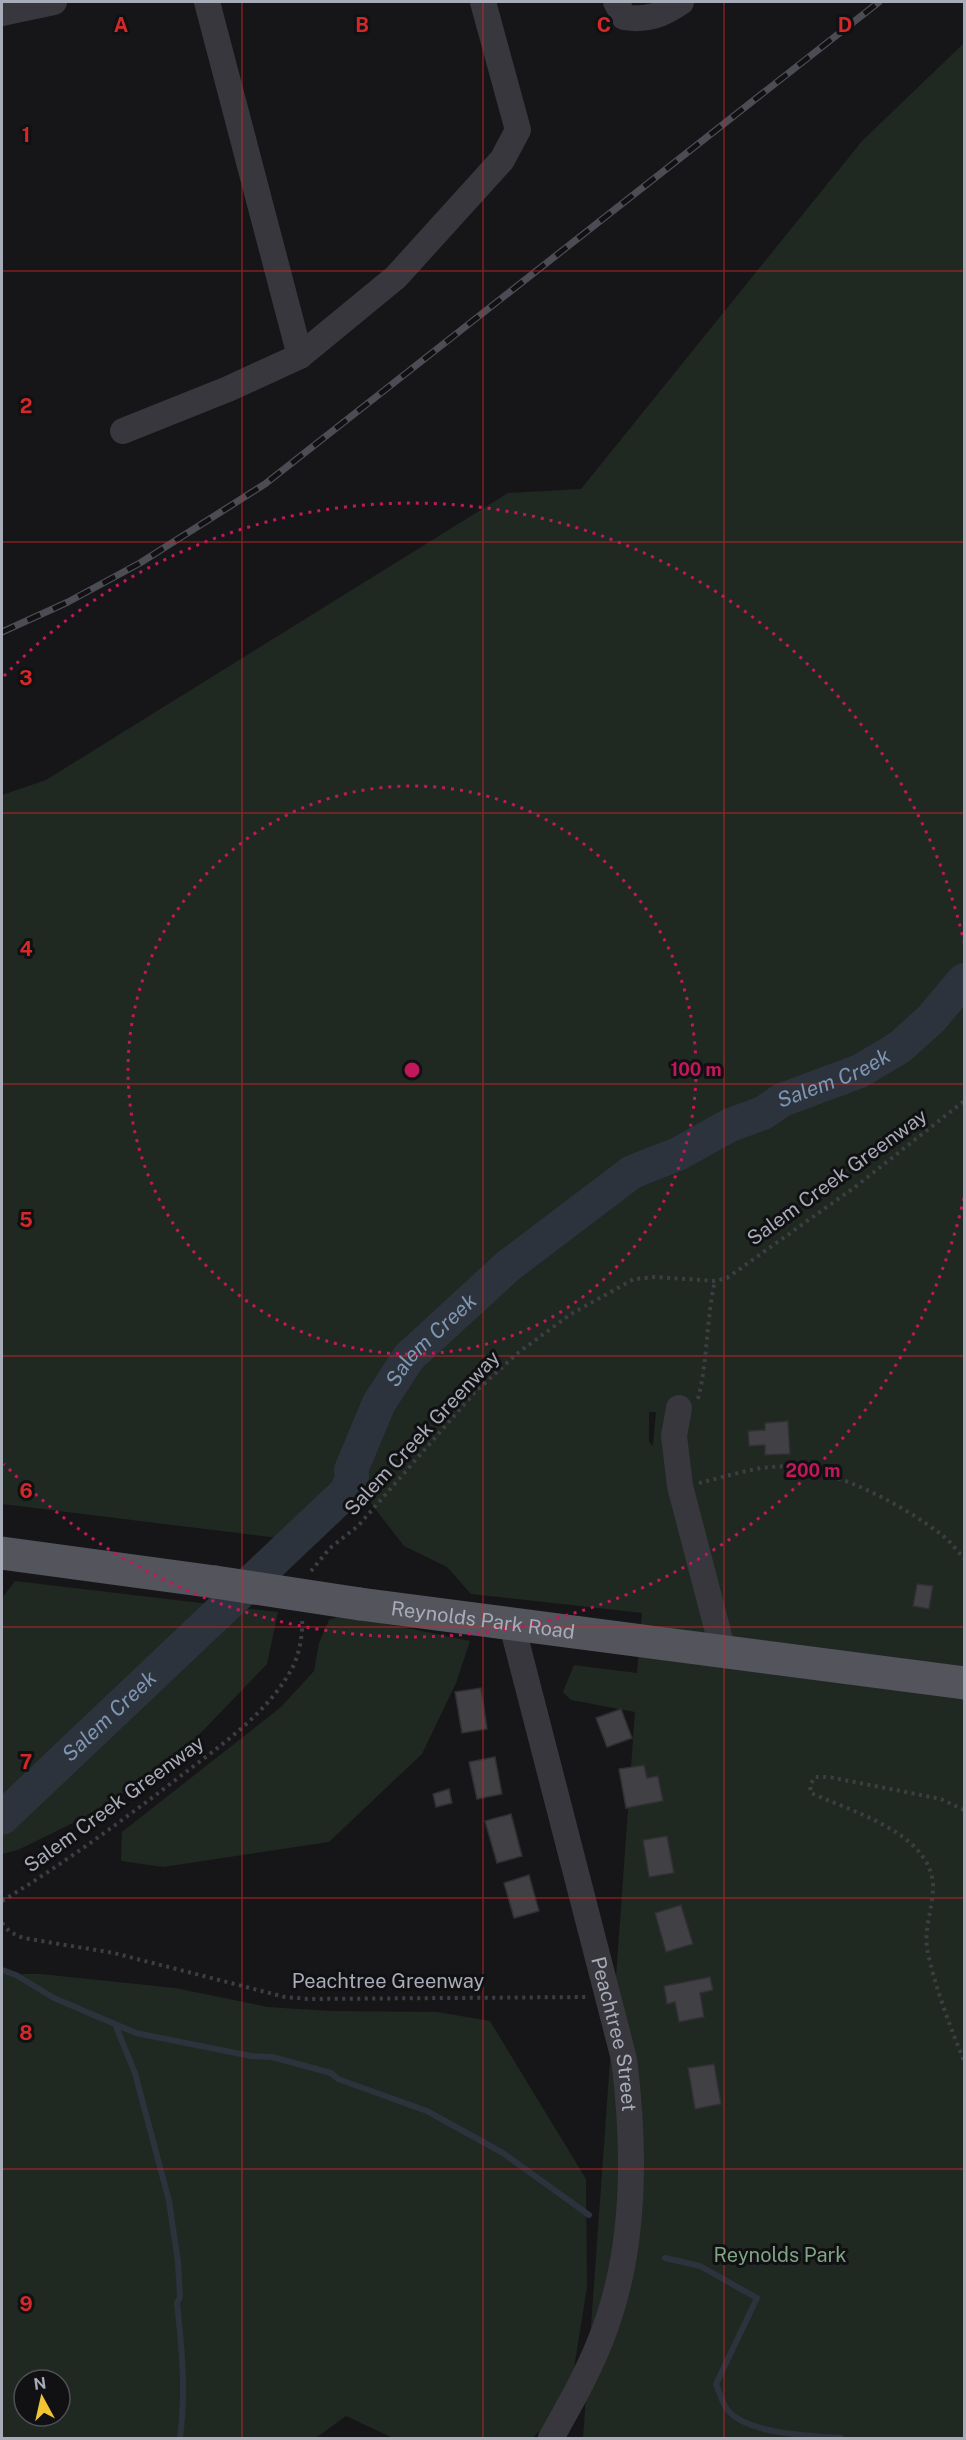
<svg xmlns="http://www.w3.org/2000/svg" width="966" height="2440" font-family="'Public Sans',sans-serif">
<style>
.green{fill:#202822;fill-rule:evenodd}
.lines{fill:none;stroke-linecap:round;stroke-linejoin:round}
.stream{stroke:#2c333c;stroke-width:6}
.river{stroke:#2c333c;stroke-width:34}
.building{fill:#404045;stroke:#303034;stroke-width:1.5}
.path{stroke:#3d3e44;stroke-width:4;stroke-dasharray:3 4.5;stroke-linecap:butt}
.minor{stroke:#37373d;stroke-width:26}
.major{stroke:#53545c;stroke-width:33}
.rail-casing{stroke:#4c4d54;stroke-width:7}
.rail{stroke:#111113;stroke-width:4.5;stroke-dasharray:14;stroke-linecap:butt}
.major-bridge{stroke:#53545c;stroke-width:33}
.grid{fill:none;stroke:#d62828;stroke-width:1.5;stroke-opacity:0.55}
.ring{fill:none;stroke:#c2185b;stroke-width:3;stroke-dasharray:3 6}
.labels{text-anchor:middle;stroke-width:6;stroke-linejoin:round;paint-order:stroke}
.street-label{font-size:20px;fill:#a8abb8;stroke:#111113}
.park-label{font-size:20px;fill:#7fa385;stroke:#111113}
.water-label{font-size:21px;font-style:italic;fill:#7f96b3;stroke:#111113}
.grid-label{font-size:20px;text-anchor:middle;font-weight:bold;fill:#d62828;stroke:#111113;stroke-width:6;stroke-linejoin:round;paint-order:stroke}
.centre{fill:#c2185b;stroke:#111113;stroke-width:3}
.ring-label{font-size:18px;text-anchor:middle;font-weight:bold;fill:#c2185b;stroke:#111113;stroke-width:6;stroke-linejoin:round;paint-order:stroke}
</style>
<rect width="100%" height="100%" fill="#161618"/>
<path class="green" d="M964,43V2438H583L635,1712L571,1700L563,1692L574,1665L637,1673L642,1613L471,1594L447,1567L404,1546L366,1497L286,1539L2,1504V795L46,780L508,493L581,489L862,141ZM649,1412H656L653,1446L649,1442Z
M15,1581L278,1612L267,1664L169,1766L81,1819L18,1850L2,1854V1598Z
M344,1615L470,1641L456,1683L422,1754L329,1842L163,1867L121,1861L122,1832L281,1707L314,1671L319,1643L329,1620Z
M2,1974H41L175,1988L268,2007L330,2011L437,2012L490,2021L586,2179L587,2287L568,2406L532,2438H393L346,2416L316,2438H2ZM24,2380H60V2416H24Z"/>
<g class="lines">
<path class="stream" d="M2,1970L16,1975L54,1998L136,2033L251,2056L272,2057L331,2073L338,2079L427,2111L503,2153L589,2215
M115,2024L135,2073L169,2201L178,2262L180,2297L177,2303C182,2348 186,2393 180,2438
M665,2258L700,2266L757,2298L716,2384C719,2391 722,2403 727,2409C745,2434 812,2436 841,2438"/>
<path class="river" id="s1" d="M2,1818L347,1491L352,1477L351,1470L379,1403L409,1357L508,1266L632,1172L678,1154L730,1125L763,1113L782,1100L860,1071L900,1047L931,1019L964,980"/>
</g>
<path class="building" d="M788,1421L790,1454L765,1455V1445L749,1446L748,1431L765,1430V1423Z
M917,1584L933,1586L929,1609L913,1606Z
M481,1688L487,1729L462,1733L455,1692Z
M621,1709L632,1738L607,1747L596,1718Z
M495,1757L502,1794L477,1799L469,1762Z
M644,1765L647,1778L658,1776L663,1801L626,1808L619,1769Z
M449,1789L452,1803L436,1807L433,1794Z
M511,1814L522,1856L497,1863L485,1821Z
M667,1836L674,1873L649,1877L643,1840Z
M529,1875L539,1911L514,1918L504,1883Z
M681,1905L693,1944L666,1952L655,1913Z
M710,1977L713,1990L700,1993L704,2017L679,2022L675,2002L667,2004L664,1986Z
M714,2064L721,2104L695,2109L688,2068Z"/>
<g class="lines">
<path class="path" d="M698,1399C708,1360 706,1320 715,1281
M699,1483C725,1477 762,1464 789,1467C839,1471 903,1505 942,1535C951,1542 957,1551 964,1558
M311,1571L330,1548L358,1526L475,1392L519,1352L571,1314L634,1279L655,1277L715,1281L727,1278L855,1187L964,1101
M964,1810L941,1799L829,1777H815L810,1785L811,1793C850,1811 929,1832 933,1884C934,1905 924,1927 927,1948C933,1982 951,2029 964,2061
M2,1901C65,1863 123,1820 182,1775C220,1746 265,1715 290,1672C299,1657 303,1636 302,1619
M2,1923L10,1932L23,1938L114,1953L285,1997L309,1999L588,1997"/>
<g class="minor">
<path d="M207,2L300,356"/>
<path d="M616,2L624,17C647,21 662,15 681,2"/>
<path d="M2,13L54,2"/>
<path d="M123,431L228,389L300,356L396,277L502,160L518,130L483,2"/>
<path d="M679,1408L674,1436L680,1486L723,1651"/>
<path id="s2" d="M512,1625L624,2059C635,2146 636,2240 607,2323C593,2364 572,2401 551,2438"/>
</g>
<g class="major">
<path d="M2,1553L215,1582"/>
<path id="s3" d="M360,1604L964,1683"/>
</g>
<defs>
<path id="rail" d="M2,632L68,602L140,563L265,484L879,2"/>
</defs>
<use href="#rail" class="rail-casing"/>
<use href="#rail" class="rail"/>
<path class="major-bridge" d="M215,1582L360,1604"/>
</g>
<path class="grid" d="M242,2V2438M483,2V2438M724,2V2438M2,271H964M2,542H964M2,813H964M2,1084H964M2,1356H964M2,1627H964M2,1898H964M2,2169H964"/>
<g class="ring">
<circle cx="412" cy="1070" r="284"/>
<path d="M964 1198A567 567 0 0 1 4 1464M4 676A567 567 0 0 1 964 942"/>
</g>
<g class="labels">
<g class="street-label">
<text transform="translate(837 1177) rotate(-36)" y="7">Salem Creek Greenway</text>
<text transform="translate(422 1433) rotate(-47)" y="7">Salem Creek Greenway</text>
<text dy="7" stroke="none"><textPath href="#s3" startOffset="124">Reynolds Park Road</textPath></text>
<text transform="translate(114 1804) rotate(-36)" y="7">Salem Creek Greenway</text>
<text x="388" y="1988">Peachtree Greenway</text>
<text dy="7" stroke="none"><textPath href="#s2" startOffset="422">Peachtree Street</textPath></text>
</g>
<g class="park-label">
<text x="780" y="2262">Reynolds Park</text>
</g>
<g class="water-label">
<text dy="7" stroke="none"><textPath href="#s1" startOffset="1138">Salem Creek</textPath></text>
<text dy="7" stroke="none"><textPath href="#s1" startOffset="652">Salem Creek</textPath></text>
<text dy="7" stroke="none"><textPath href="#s1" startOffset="148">Salem Creek</textPath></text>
</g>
</g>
<g class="grid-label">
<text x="121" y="32">A</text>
<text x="362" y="32">B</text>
<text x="604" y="32">C</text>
<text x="845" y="32">D</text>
<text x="26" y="142">1</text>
<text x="26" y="413">2</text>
<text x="26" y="685">3</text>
<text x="26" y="956">4</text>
<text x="26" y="1227">5</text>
<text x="26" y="1498">6</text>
<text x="26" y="1769">7</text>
<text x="26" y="2040">8</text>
<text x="26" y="2311">9</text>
</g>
<circle cx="412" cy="1070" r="9" class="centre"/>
<g class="ring-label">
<text x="696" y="1076">100 m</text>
<text x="813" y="1477">200 m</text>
</g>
<rect width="966" height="2440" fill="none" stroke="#a8abb8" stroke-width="6"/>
<g transform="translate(42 2398) rotate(352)"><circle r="28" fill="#111113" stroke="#4d4f55" stroke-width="1.5"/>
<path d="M0-4.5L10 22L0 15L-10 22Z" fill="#f2c434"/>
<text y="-9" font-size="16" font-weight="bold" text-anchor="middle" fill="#a8abb8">N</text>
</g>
</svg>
